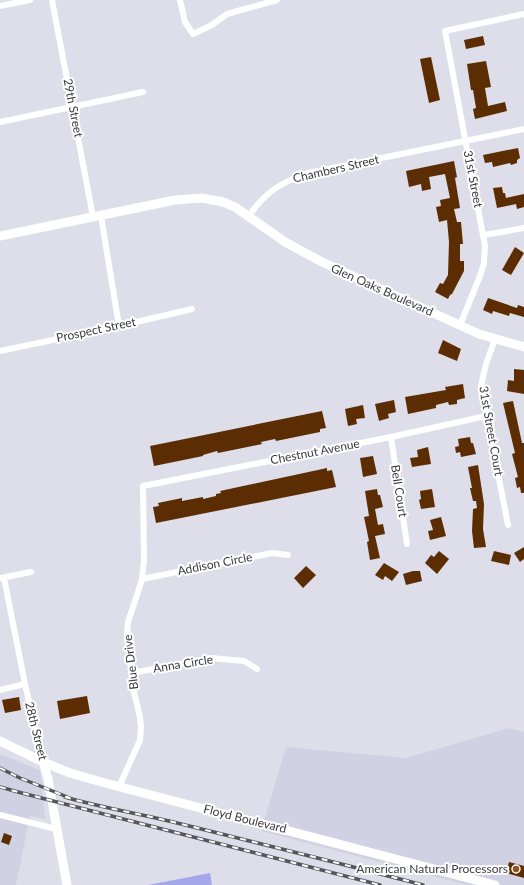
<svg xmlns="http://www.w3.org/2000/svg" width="524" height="885" font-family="Lato,sans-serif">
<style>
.built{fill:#d0d2e4}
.green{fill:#a4a8eb}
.building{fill:#5c2d02}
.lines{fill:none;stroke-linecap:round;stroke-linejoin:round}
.street{stroke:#fff;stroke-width:6}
.secondary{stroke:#fff;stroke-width:9}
.rail-casing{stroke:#55565b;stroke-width:3.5}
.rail{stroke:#fff;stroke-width:2;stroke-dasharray:6;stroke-linecap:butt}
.poi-dot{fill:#94531e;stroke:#fff;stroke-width:1.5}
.labels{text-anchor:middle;stroke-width:4;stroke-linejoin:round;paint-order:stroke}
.street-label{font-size:12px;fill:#3a3a3e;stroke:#fff}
.poi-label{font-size:12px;fill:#3a3a3e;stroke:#fff;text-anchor:end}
</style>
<rect width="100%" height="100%" fill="#dddee9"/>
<path class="built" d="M509,728L524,732V885H467L261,831L286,747L406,758Z
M0,754L40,770L45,819L30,816L16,885H0Z"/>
<path class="green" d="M210,873L212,885H148Z"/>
<path class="building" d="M483,36L485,45L466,49L464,40Z
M431,57L440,100L429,103L420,59Z
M486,61L491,87L485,88L488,106L505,102L507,111L475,119L473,109L476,108L473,90H471L467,64Z
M518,148L520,158L517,160V163L511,165L510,163L493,167L492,162L485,163L483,155Z
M454,161L457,177L455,178L460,208L454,209L457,222H461L463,244H460V261H464V271L452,294L450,295L448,299L435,292L440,283L443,284L448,275L449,242L447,220L439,222L436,207L441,206L440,200L450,198L445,174L429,177L431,189L422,191L421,184L409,187L406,171Z
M502,187L503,193H505L506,198L524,194V207L517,209L516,204L497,208L493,188Z
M515,247L524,253L511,275L502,270Z
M488,298L517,308L518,305L524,307V317L510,313L509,316L493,311L492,314L483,310Z
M443,340L461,349L457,361L438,353Z
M514,369L524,370V394L507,391L508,380L514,381Z
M463,384L465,398L457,400V404L449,405L448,402L436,405V408L408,414L405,397L446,390L445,387Z
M394,400L396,412L388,414L389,418L379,421L375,404Z
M513,401L522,443H524V493H521L520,487L517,488L515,478L518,477L512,454L515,453L503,403Z
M363,405L365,418L356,419L357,424L348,426L345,409Z
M322,411L326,428L320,429V432L276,441L275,439L261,442L262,444L218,453L217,451L203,455V456L154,466L150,446Z
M470,437L471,443H473L476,454L461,457L460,452L456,453L455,447L459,446L458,439Z
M428,447L431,464L412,467L410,458L418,457L417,450Z
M373,456L377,474L363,477L360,458Z
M478,465L484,504L483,529L486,547L474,548L472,531L473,509L477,508L476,501H473L470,488H472L468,467Z
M327,468V471L332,470L336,487L156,523L153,507L159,506L158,503L182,498V501L203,497V499L216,496V494L221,493L220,491Z
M377,489L378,495H380L383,507L375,509L378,525L383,524L385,534L375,536L380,558L370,560L367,542L369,541L364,517L369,516L365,491Z
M432,489L435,507L421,509L419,500L421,499L420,491Z
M441,517L446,536L430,540L428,531L433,530L430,520Z
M524,547V559L520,562L514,553Z
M439,551L449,559L437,574L425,563L431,555L434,557Z
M494,551L511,555L509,565L491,561Z
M384,563L399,572L392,581L385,576L383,580L375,575Z
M306,566L316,575L303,588L294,578Z
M413,571H420L422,581L406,585L403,574Z
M87,696L90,713L60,719L57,701Z
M19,697L21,710L5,713L2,700Z
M4,833L12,836L9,845L1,842Z
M509,862L524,866V878L506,873Z"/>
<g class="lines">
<path class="street" d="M52,0L93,217
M180,0L185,22L193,34L212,25L227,14L277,0
M0,6L30,0
M0,122L143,92
M101,216L119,326
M249,216C265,192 282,182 308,173L524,129
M484,235L524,228
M460,325L480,276L484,263L485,246L445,31L524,14
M495,339L486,364L481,386L508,525
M0,351L119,326L192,309
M391,437L407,544
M1,578L31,572
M4,578L25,684L43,762
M142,579L272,553L288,555
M132,673L211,658L244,661L257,669
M0,690L25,684
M119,787L140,740L141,727L140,717L133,688L127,635L128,622L138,592L142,579L144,560L143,486L391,437L486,416
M0,815L56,829"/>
<path class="secondary" d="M0,236L175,200L202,198L223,202L235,207L285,242L322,262L479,334L524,347
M0,741L43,762L70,773L105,783L495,885
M43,762L48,779L67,885"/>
<defs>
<path id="rail" d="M0,768L20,778L70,798
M0,787L18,792L380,885
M65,797C99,807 135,813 169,821C254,842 339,863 423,885"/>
</defs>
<use href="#rail" class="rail-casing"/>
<use href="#rail" class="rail"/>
</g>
<circle class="poi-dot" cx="516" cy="869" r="4"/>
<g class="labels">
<g class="street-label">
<text transform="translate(73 108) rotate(79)" y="4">29th Street</text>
<text transform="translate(336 169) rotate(-13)" y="4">Chambers Street</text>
<text transform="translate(473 179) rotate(79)" y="4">31st Street</text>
<text transform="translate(382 290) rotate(24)" y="4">Glen Oaks Boulevard</text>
<text transform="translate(96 330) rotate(-12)" y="4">Prospect Street</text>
<text transform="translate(491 431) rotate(80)" y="4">31st Street Court</text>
<text transform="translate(315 452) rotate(-11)" y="4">Chestnut Avenue</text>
<text transform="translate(399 491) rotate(81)" y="4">Bell Court</text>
<text transform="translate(215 564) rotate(-11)" y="4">Addison Circle</text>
<text transform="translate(131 662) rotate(-97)" y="4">Blue Drive</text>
<text transform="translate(183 664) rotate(-9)" y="4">Anna Circle</text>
<text transform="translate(36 731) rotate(76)" y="4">28th Street</text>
<text transform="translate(245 819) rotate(14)" y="4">Floyd Boulevard</text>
</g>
<g class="poi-label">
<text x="508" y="873">American Natural Processors</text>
</g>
</g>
</svg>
